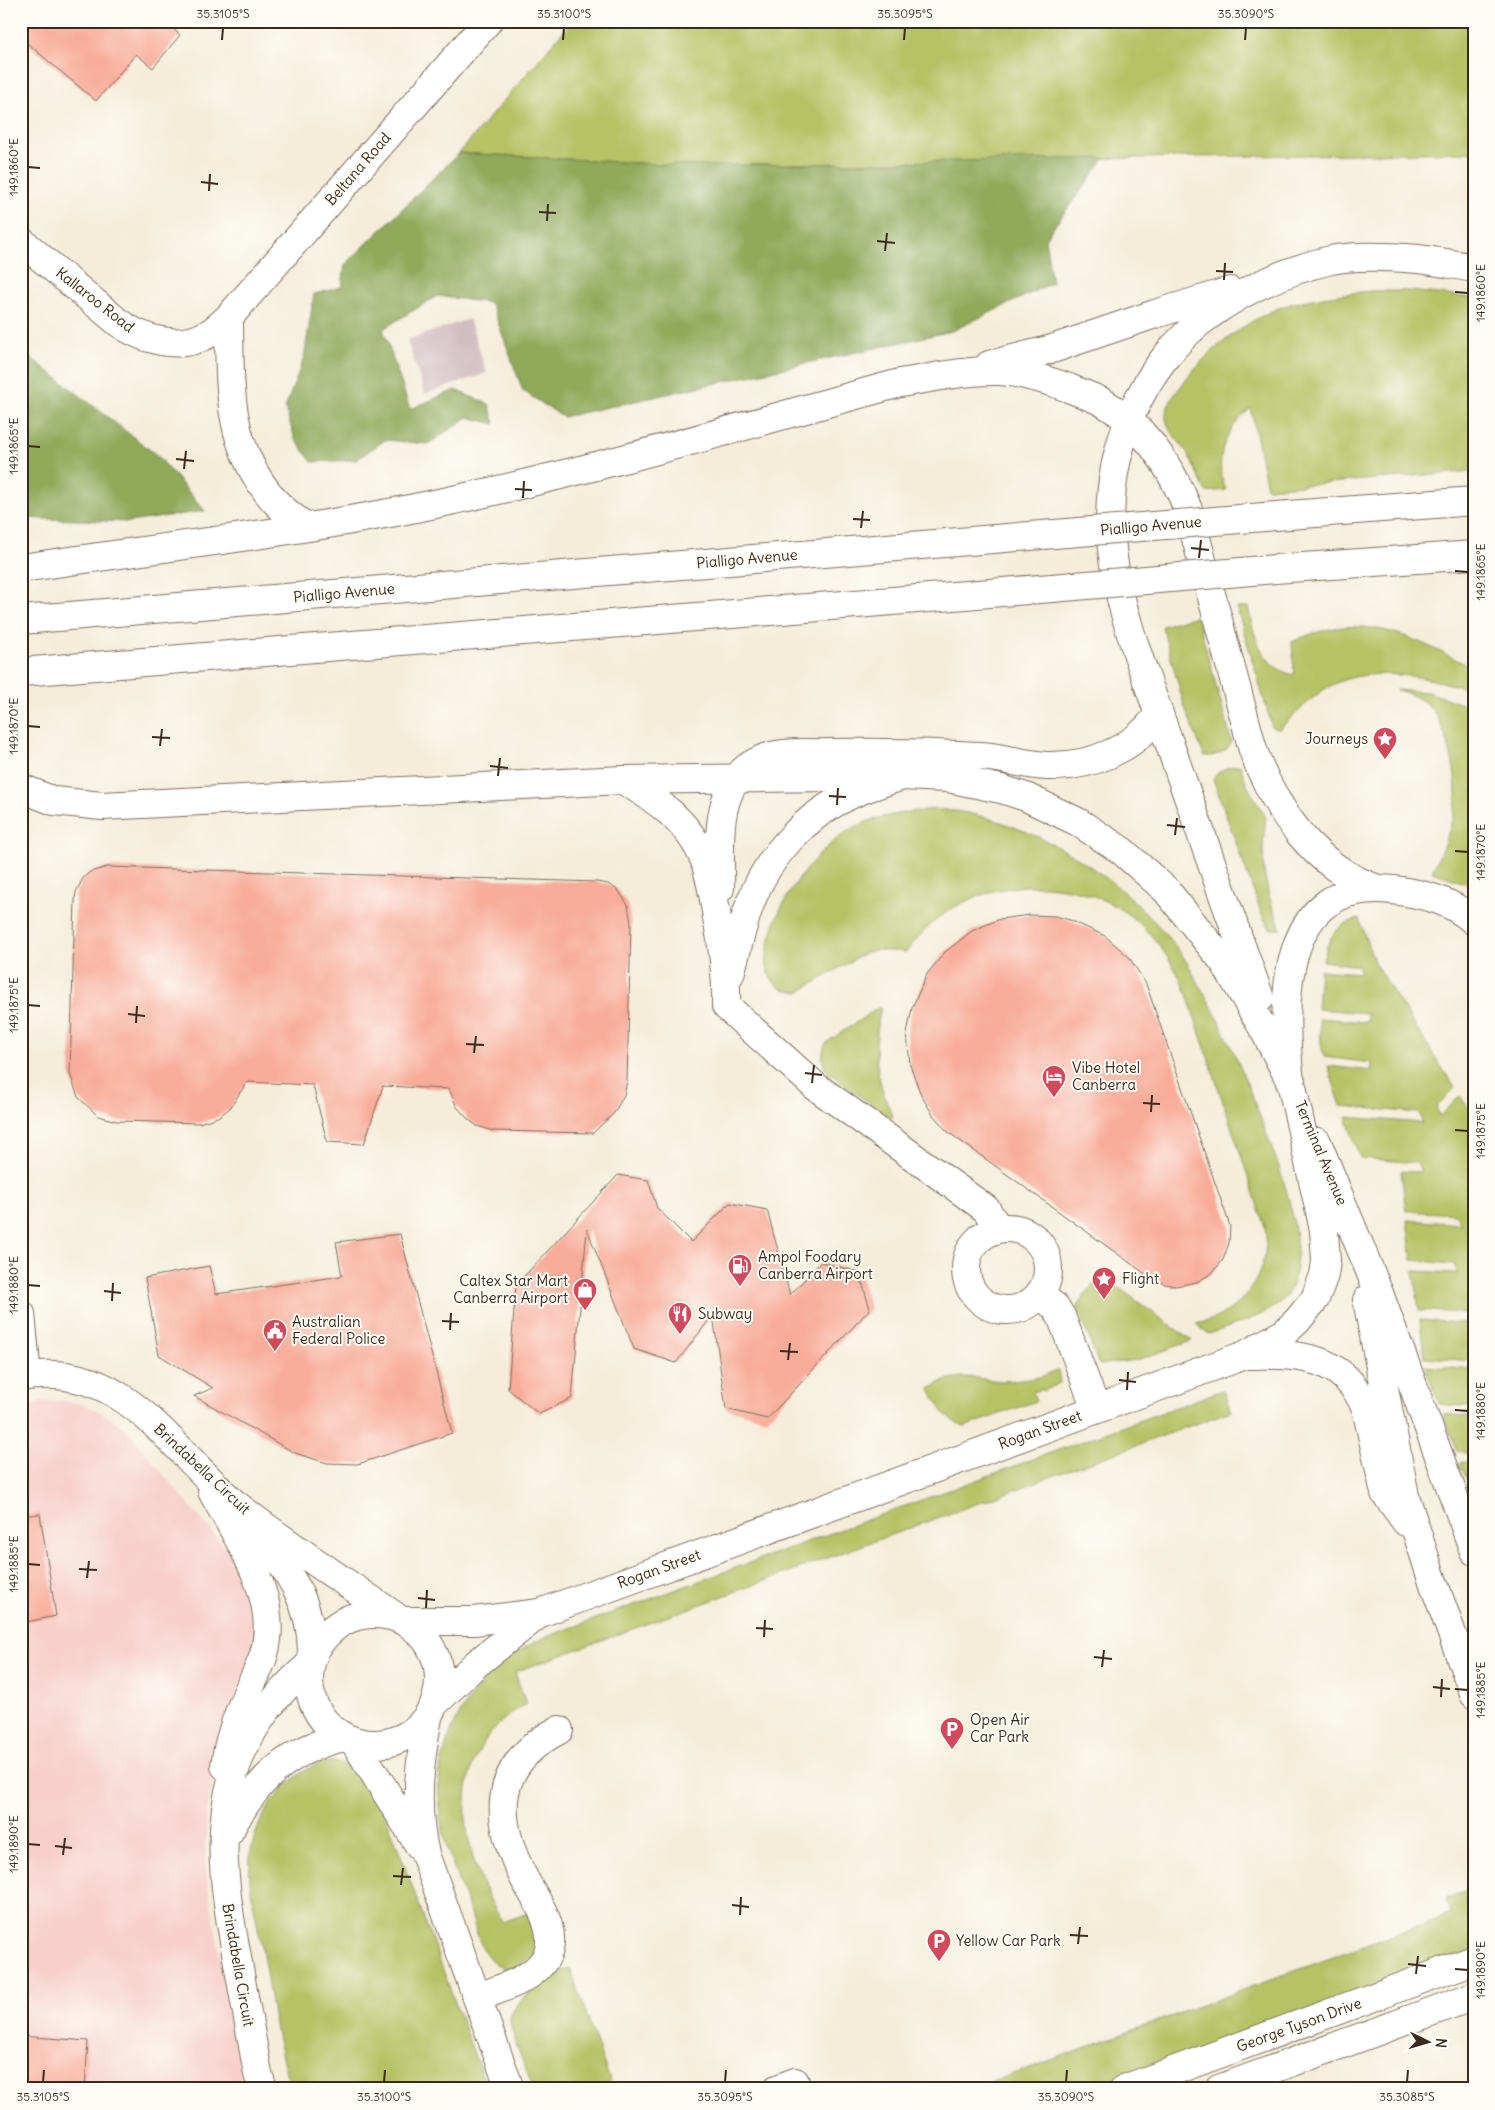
<svg xmlns="http://www.w3.org/2000/svg" width="1495" height="2110" font-family="Delius,sans-serif">
<style>
.built{fill:#f7d0ca}
.industrial{fill:#d2bec2}
.green{fill:#b5c365;stroke:#787642}
.forest{fill:#90a95a;stroke:#666a3c}
.building{fill:#f8ac99}
.lines{fill:none;stroke-linecap:round;stroke-linejoin:round}
.minor-casing{stroke:#7c6e5f;stroke-width:30}
.major-casing{stroke:#7c6e5f;stroke-width:30}
.minor{stroke:#fff;stroke-width:28}
.major{stroke:#fff;stroke-width:28}
.major-bridge-casing{stroke:#7c6e5f;stroke-width:30;stroke-linecap:butt}
.major-bridge{stroke:#fff;stroke-width:28}
.ticks{fill:none;stroke:#3b2a1e;stroke-width:2}
.labels{text-anchor:middle;stroke-width:4;stroke-linejoin:round;paint-order:stroke}
.street-label{font-size:15px;fill:#3b2a1e;stroke:#fdfcf7}
.poi-label{font-size:15px;fill:#3b2a1e;stroke:#fdfcf7;text-anchor:start}
.neatline{fill:none;stroke:#3b2a1e;stroke-width:2}
.ticks-label{font-size:12px;text-anchor:middle;fill:#3b2a1e}
</style>
<rect width="100%" height="100%" fill="#fdfcf7"/>
<filter id="ink" filterUnits="userSpaceOnUse"><feTurbulence type="fractalNoise" baseFrequency=".02" numOctaves="2"/><feDisplacementMap in="SourceGraphic" scale="10" xChannelSelector="R" yChannelSelector="G"/><feConvolveMatrix kernelMatrix="1 2 1 2 8 2 1 2 1" color-interpolation-filters="sRGB"/></filter>
<filter id="wash" filterUnits="userSpaceOnUse"><feTurbulence type="fractalNoise" baseFrequency=".0096" numOctaves="4" result="noise"/><feDisplacementMap in="SourceGraphic" scale="20" xChannelSelector="R" yChannelSelector="G"/><feGaussianBlur stdDeviation="1.12" result="paint"/><feColorMatrix in="noise" values="0 0 0 0 0 0 0 0 0 0 0 0 0 0 0 0 0 1.4 0 .05"/><feComposite in="paint" operator="in"/></filter>
<g filter="url(#wash)">
<rect width="100%" height="100%" fill="#f4edd9"/>
<path class="built" d="M65,1401L81,1404L97,1410L113,1420L127,1431L234,1558L249,1582L259,1628L218,1754L207,1811L205,1860L208,1887L240,2071L245,2089H21V1405L41,1402Z"/>
<path class="industrial" d="M469,319L487,373L425,394L407,340Z"/>
<path class="green" d="M572,21H1474V152L692,166L459,153Z
M1370,291H1410L1474,298V471L1267,488L1251,408C1226,428 1212,459 1226,490L1206,492C1200,479 1194,467 1188,454C1181,442 1165,430 1166,415C1166,403 1178,391 1184,382C1206,351 1254,314 1291,304C1317,297 1343,294 1370,291Z
M1248,607C1254,635 1261,667 1293,675L1294,672L1292,642C1361,609 1407,635 1469,666H1474V691C1433,678 1372,664 1332,685C1312,695 1296,715 1279,729L1272,727L1237,608Z
M1197,616L1232,743C1224,753 1216,757 1204,756L1184,705L1162,626Z
M1396,690L1428,692L1474,708V886L1432,872C1441,851 1451,830 1455,807C1459,779 1449,732 1432,710C1423,698 1409,693 1396,690Z
M1240,765L1248,787L1266,817L1263,845L1264,872L1269,896L1281,929H1271L1263,918L1213,779C1220,769 1228,766 1240,765Z
M933,809C968,810 1002,821 1034,835C1092,861 1142,902 1180,952C1187,961 1192,972 1197,981C1228,1032 1248,1085 1269,1140C1284,1179 1311,1254 1288,1293C1275,1315 1232,1325 1209,1334L1196,1324C1241,1316 1272,1272 1265,1227L1184,986C1171,961 1156,937 1134,919C1078,874 990,875 935,921C924,930 915,941 906,952L875,950L865,953L799,992C788,992 779,989 773,981C765,970 766,960 768,948C775,903 811,855 848,831C874,815 904,813 933,809Z
M1359,919L1375,964L1455,1088L1436,1107L1440,1116L1460,1096L1474,1116V1138L1469,1143L1474,1152V1314L1419,1310L1413,1271L1458,1273L1454,1264L1412,1260L1407,1220L1460,1224L1456,1214L1406,1211L1401,1171L1421,1172L1417,1163L1360,1158L1346,1117L1422,1123L1419,1113L1341,1106L1328,1066L1372,1071V1063L1324,1057L1321,1043L1319,1018L1367,1022V1013L1317,1009L1320,970L1360,973L1359,966L1323,961C1327,939 1336,924 1359,919Z
M881,1006C873,1049 874,1077 893,1116L891,1118C879,1109 831,1077 825,1068C821,1059 822,1049 827,1042Z
M1100,1275H1101L1192,1341L1137,1360L1099,1365L1077,1306Z
M1420,1320L1474,1324V1361L1424,1357Z
M1425,1366L1474,1370V1407L1439,1404Z
M1058,1369L1060,1383L1043,1391L1042,1389L1033,1392L1036,1401L964,1427C945,1419 939,1407 930,1389C957,1370 972,1379 1002,1381C1021,1381 1041,1379 1058,1369Z
M1223,1390L1231,1411L515,1672L526,1704C442,1751 457,1852 503,1922L528,1913L536,1926L538,1953C528,1959 516,1971 504,1968C481,1961 476,1928 469,1908C456,1875 442,1841 439,1806C433,1732 480,1665 546,1637Z
M1443,1414L1474,1417V1454L1457,1452Z
M1460,1462L1474,1463V1499Z
M334,1762C361,1767 376,1799 388,1821L487,2089H291C276,2043 270,1995 262,1948C257,1919 247,1887 250,1857C254,1828 268,1801 290,1782C303,1771 316,1760 334,1762Z
M1474,1889V1950L1095,2089H972L1451,1914L1446,1898Z
M570,1968L613,2089H534C529,2078 509,2029 510,2019C514,1999 552,1975 570,1968Z"/>
<path class="forest" d="M459,153L692,166L1105,158L1045,239L1052,283L952,331L563,417L523,391L491,303L437,296L383,329L410,409L455,390L489,404L495,424L468,417L428,444L385,440L356,460L312,462L295,439L285,408L304,358L314,294L342,287L345,265Z
M21,350L158,456L205,511L129,522L21,518Z"/>
<g id="blocks">
<path class="building" d="M21,21H164L180,35L153,68L136,54L96,101L21,38Z
M107,867L597,882L608,884L618,890L628,905L631,924L627,1081L624,1095L614,1113L593,1133L493,1131L477,1126L468,1119L457,1107L449,1089L383,1086L364,1144L327,1142L313,1085L247,1082L230,1108L218,1117L199,1123L117,1121L98,1116L78,1097L70,1074L75,900L76,892L83,878L90,872Z
M1030,915L1055,916L1070,920L1105,936L1129,957L1146,984L1230,1226L1229,1243L1223,1260L1211,1274L1197,1282L1176,1286L1165,1284L1151,1278L948,1132L933,1115L921,1095L910,1065L907,1034L912,1008L927,974L945,952L972,931L1000,919Z
M618,1175L648,1180L657,1208L691,1242L730,1203L767,1210L790,1295L821,1262L859,1272L870,1309L767,1419L726,1409L713,1315L676,1363L634,1349L587,1229L572,1398L539,1414L508,1389L516,1285Z
M400,1234L452,1433L358,1464L327,1463L295,1453L194,1396L213,1388L159,1355L145,1278L209,1266L216,1294L342,1276L336,1242Z
M40,1514L56,1616L21,1623V1516Z
M21,2036L88,2041L85,2089H21Z"/>
</g>
</g>
<g filter="url(#ink)">
<use href="#blocks" fill-opacity="0" stroke="#7c6e5f" stroke-width="1"/>
<g class="lines">
<defs>
<path id="minor" d="M21,241L119,323C142,339 177,350 204,336C214,332 221,324 229,317L488,21
M229,317C230,383 226,445 273,499C282,510 294,518 305,526
M623,780C656,799 689,822 704,859C711,878 714,899 717,918C723,947 727,977 726,1006L815,1086L986,1209L998,1228
M720,888C721,853 715,811 735,781C743,768 757,760 772,756C789,751 810,754 828,753C879,752 929,753 980,756C1002,757 1025,765 1047,766C1091,767 1133,750 1159,714
M730,974C737,950 742,925 751,901C768,856 806,815 850,795C865,788 881,783 897,778
M1290,1082C1281,1002 1279,876 1393,890C1424,894 1450,900 1474,921
M1317,1142L1379,1293L1474,1551
M966 1269a41 41 0 1 1 82 0a41 41 0 1 1-82 0Z
M1039,1294L1054,1306L1061,1316L1096,1409
M1367,1300L1405,1496L1431,1576L1474,1694
M21,1314L27,1376
M1249,1355C1300,1353 1343,1356 1366,1408L1385,1493L1406,1522
M21,1377C111,1362 154,1425 211,1481C220,1490 229,1500 239,1507C289,1546 343,1580 395,1616
M212,1491C237,1539 281,1597 264,1654C260,1668 253,1680 247,1693C237,1717 228,1740 225,1766
M254,1527C286,1569 313,1600 312,1656
M309 1679a65 65 0 1 1 130 0a65 65 0 1 1-130 0Z
M404,1621H474L540,1613L1245,1355L1284,1333L1297,1321L1315,1299L1324,1275L1326,1261L1324,1230L1291,1082
M434,1704L476,1664L539,1614
M429,1713C419,1761 414,1807 425,1854L510,2089
M354,1741L419,1845
M229,1832C255,1781 288,1749 344,1737
M477,1998C500,1988 531,1981 545,1959C561,1931 536,1901 524,1878C493,1818 492,1764 559,1730
M263,2089L258,2074C251,2037 245,2000 238,1963C226,1898 213,1828 237,1764C251,1725 279,1691 310,1664
M777,2089L795,2082
M1124,2089L1474,1960
M1219,2089L1474,1996"/>
<path id="major" d="M989,365L1052,349L1155,314L1230,291
M1289,515L1474,501
M21,568C169,546 322,530 467,497C613,465 756,422 900,383C932,378 966,370 999,371C1022,372 1047,380 1069,388C1080,393 1093,397 1104,403C1146,427 1172,468 1189,512L1253,750C1274,808 1314,867 1375,888
M1275,569L1474,555
M21,620L1042,535
M21,672L1052,588
M21,788L54,801L102,806L623,780L901,776L948,778L1001,789L1026,797L1078,822L1122,851L1166,890L1224,962L1264,1030L1291,1082
M1260,998C1230,915 1200,832 1171,748C1132,634 1080,533 1132,413C1149,374 1176,338 1211,314C1247,288 1288,270 1331,260C1355,255 1394,257 1418,259C1437,261 1455,265 1474,268"/>
</defs>
<use href="#minor" class="minor-casing"/>
<use href="#major" class="major-casing"/>
<use href="#minor" class="minor"/>
<use href="#major" class="major"/>
<defs>
<path id="major-bridge" d="M1042,535L1289,515
M1052,588L1275,569"/>
</defs>
<use href="#major-bridge" class="major-bridge-casing"/>
<use href="#major-bridge" class="major-bridge"/>
</g>
</g>
<path class="ticks" d="M222,40L223,28M563,40L564,28M904,40L905,28M1245,40L1246,28M28,167L40,168M201,182L218,184M209,191L210,174M539,212L556,213M547,221L548,204M877,241L895,243M885,251L887,233M1216,271L1233,272M1224,280L1225,263M1455,292L1468,293M28,446L40,447M176,459L194,461M184,469L186,451M515,489L532,490M523,498L524,481M853,519L870,520M861,528L863,511M1191,548L1209,550M1199,558L1201,540M1455,571L1468,572M28,726L40,727M152,737L170,738M160,746L162,729M490,766L508,768M498,776L500,758M829,796L846,797M837,805L838,788M1167,825L1185,827M1175,835L1177,818M1455,851L1468,852M28,1005L40,1006M128,1014L145,1016M136,1023L137,1006M466,1044L484,1045M474,1053L476,1036M805,1073L822,1075M812,1083L814,1065M1143,1103L1160,1104M1151,1112L1152,1095M1455,1130L1468,1131M28,1285L40,1286M104,1291L121,1293M112,1301L113,1283M442,1321L459,1322M450,1330L451,1313M780,1351L798,1352M788,1360L790,1343M1119,1380L1136,1382M1127,1390L1128,1372M1455,1410L1468,1411M28,1564L40,1565M79,1569L97,1570M87,1578L89,1561M418,1598L435,1600M426,1608L427,1590M756,1628L773,1629M764,1637L765,1620M1094,1657L1112,1659M1102,1667L1104,1650M1433,1687L1450,1689M1455,1689L1468,1690M1441,1697L1442,1679M28,1844L40,1845M55,1846L72,1848M63,1855L65,1838M393,1876L411,1877M401,1885L403,1868M732,1905L749,1907M740,1915L741,1897M1070,1935L1088,1936M1078,1944L1080,1927M1408,1964L1426,1966M1455,1969L1468,1970M1416,1974L1418,1956M43,2082L44,2070M384,2082L385,2070M725,2082L726,2070M1066,2082L1067,2070M1407,2082L1408,2070"/>
<defs>
<symbol id="sight-pin" viewBox="-11 -11 22 30"><path d="M0 17L-7.5 6A9.5 9.5 0 1 1 7.5 6Z" fill="#d1495b" stroke="#fdfcf7"/><path d="M0-6L1.8-2.2L6-1.7L2.9 1.2L3.7 5.4L0 3.3L-3.7 5.4L-2.9 1.2L-6-1.7L-1.8-2.2Z" fill="#fff"/></symbol>
<symbol id="hotel-pin" viewBox="-11 -11 22 30"><path d="M0 17L-7.5 6A9.5 9.5 0 1 1 7.5 6Z" fill="#d1495b" stroke="#fdfcf7"/><path d="M-6-4.5h1.5V1H6V5H4.5V3h-9V5H-6ZM-4 0a1.8 1.8 0 1 1 3.6 0ZM.5 0V-2.5h3Q6-2.5 6 0Z" fill="#fff"/></symbol>
<symbol id="fuel-pin" viewBox="-11 -11 22 30"><path d="M0 17L-7.5 6A9.5 9.5 0 1 1 7.5 6Z" fill="#d1495b" stroke="#fdfcf7"/><path d="M-5.5-6h7V0h2V4h1.3V-2.5L3-4.5l.8-.8L6-3V5H2.5V1h-1V6h-7ZM-4.2-4.7v3.2H.2V-4.7Z" fill="#fff"/></symbol>
<symbol id="shop-pin" viewBox="-11 -11 22 30"><path d="M0 17L-7.5 6A9.5 9.5 0 1 1 7.5 6Z" fill="#d1495b" stroke="#fdfcf7"/><path d="M-5-2.5h2.3a2.7 3.5 0 0 1 5.4 0H5L5.5 6h-11ZM-1.5-2.5h3a1.5 2.3 0 0 0-3 0Z" fill="#fff"/></symbol>
<symbol id="restaurant-pin" viewBox="-11 -11 22 30"><path d="M0 17L-7.5 6A9.5 9.5 0 1 1 7.5 6Z" fill="#d1495b" stroke="#fdfcf7"/><path d="M-5-6h1v4h1v-4h1v4h1v-4h1v5L-1.5 .5V6h-2V.5L-5-1ZM5-6V6H3V1.5H1.5Q1.5-4 5-6Z" fill="#fff"/></symbol>
<symbol id="civic-pin" viewBox="-11 -11 22 30"><path d="M0 17L-7.5 6A9.5 9.5 0 1 1 7.5 6Z" fill="#d1495b" stroke="#fdfcf7"/><path d="M-.6-6.5H3V-4.5H.6V-3L4-1V1h2V6H-6V1h2V-1L-.6-3ZM-1.2 2.5V6h2.4V2.5Z" fill="#fff"/></symbol>
<symbol id="parking-pin" viewBox="-11 -11 22 30"><path d="M0 17L-7.5 6A9.5 9.5 0 1 1 7.5 6Z" fill="#d1495b" stroke="#fdfcf7"/><path d="M-3.5-5.5H1a3.5 3.5 0 0 1 0 7H-1V5.5H-3.5ZM-1-3.4V-.6H.8a1.4 1.4 0 0 0 0-2.8Z" fill="#fff"/></symbol>
</defs>
<g fill-rule="evenodd">
<use href="#sight-pin" x="1371" y="725" width="28" height="38"/>
<use href="#hotel-pin" x="1040" y="1063" width="28" height="38"/>
<use href="#fuel-pin" x="726" y="1252" width="28" height="38"/>
<use href="#sight-pin" x="1090" y="1265" width="28" height="38"/>
<use href="#shop-pin" x="571" y="1276" width="28" height="38"/>
<use href="#restaurant-pin" x="666" y="1300" width="28" height="38"/>
<use href="#civic-pin" x="261" y="1317" width="28" height="38"/>
<use href="#parking-pin" x="938" y="1715" width="28" height="38"/>
<use href="#parking-pin" x="925" y="1927" width="28" height="38"/>
</g>
<g class="labels">
<g class="street-label">
<text transform="translate(358 169) rotate(-49)" y="5">Beltana Road</text>
<text transform="translate(95 300) rotate(38)" y="5">Kallaroo Road</text>
<text transform="translate(1151 526) rotate(-5)" y="5">Pialligo Avenue</text>
<text transform="translate(747 559) rotate(-5)" y="5">Pialligo Avenue</text>
<text transform="translate(344 593) rotate(-5)" y="5">Pialligo Avenue</text>
<text transform="translate(1321 1153) rotate(67)" y="5">Terminal Avenue</text>
<text transform="translate(1040 1430) rotate(-20)" y="5">Rogan Street</text>
<text transform="translate(202 1469) rotate(43)" y="5">Brindabella Circuit</text>
<text transform="translate(659 1569) rotate(-20)" y="5">Rogan Street</text>
<text transform="translate(238 1965) rotate(80)" y="5">Brindabella Circuit</text>
<text transform="translate(1299 2025) rotate(-20)" y="5">George Tyson Drive</text>
</g>
<g class="poi-label">
<text x="1368" y="744" text-anchor="end">Journeys</text>
<text x="1072" y="1073">Vibe Hotel<tspan x="1072" dy="17">Canberra</tspan></text>
<text x="758" y="1262">Ampol Foodary<tspan x="758" dy="17">Canberra Airport</tspan></text>
<text x="1122" y="1284">Flight</text>
<text x="568" y="1286" text-anchor="end">Caltex Star Mart<tspan x="568" dy="17">Canberra Airport</tspan></text>
<text x="698" y="1319">Subway</text>
<text x="292" y="1327">Australian<tspan x="292" dy="17">Federal Police</tspan></text>
<text x="970" y="1725">Open Air<tspan x="970" dy="17">Car Park</tspan></text>
<text x="956" y="1946">Yellow Car Park</text>
</g>
</g>
<rect width="1495" height="2110" fill="none" stroke="#fdfcf7" stroke-width="55"/>
<g transform="translate(1428 2042) rotate(95)" stroke="#fdfcf7" stroke-width="4" paint-order="stroke">
<path d="M0-4L9 19L0 12L-9 19Z" fill="#3b2a1e"/>
<text y="-8" font-size="14" font-weight="bold" text-anchor="middle" fill="#3b2a1e">N</text>
</g>
<rect x="28" y="28" width="1440" height="2054" class="neatline"/>
<g class="ticks-label">
<text x="223" y="18">35.3105°S</text>
<text x="564" y="18">35.3100°S</text>
<text x="905" y="18">35.3095°S</text>
<text x="1246" y="18">35.3090°S</text>
<text transform="translate(14 167) rotate(-90)" y="4">149.1860°E</text>
<text transform="translate(1481 293) rotate(-90)" y="4">149.1860°E</text>
<text transform="translate(14 446) rotate(-90)" y="4">149.1865°E</text>
<text transform="translate(1481 572) rotate(-90)" y="4">149.1865°E</text>
<text transform="translate(14 726) rotate(-90)" y="4">149.1870°E</text>
<text transform="translate(1481 852) rotate(-90)" y="4">149.1870°E</text>
<text transform="translate(14 1005) rotate(-90)" y="4">149.1875°E</text>
<text transform="translate(1481 1131) rotate(-90)" y="4">149.1875°E</text>
<text transform="translate(14 1285) rotate(-90)" y="4">149.1880°E</text>
<text transform="translate(1481 1411) rotate(-90)" y="4">149.1880°E</text>
<text transform="translate(14 1564) rotate(-90)" y="4">149.1885°E</text>
<text transform="translate(1481 1690) rotate(-90)" y="4">149.1885°E</text>
<text transform="translate(14 1844) rotate(-90)" y="4">149.1890°E</text>
<text transform="translate(1481 1970) rotate(-90)" y="4">149.1890°E</text>
<text x="43" y="2101">35.3105°S</text>
<text x="384" y="2101">35.3100°S</text>
<text x="725" y="2101">35.3095°S</text>
<text x="1066" y="2101">35.3090°S</text>
<text x="1407" y="2101">35.3085°S</text>
</g>
</svg>
